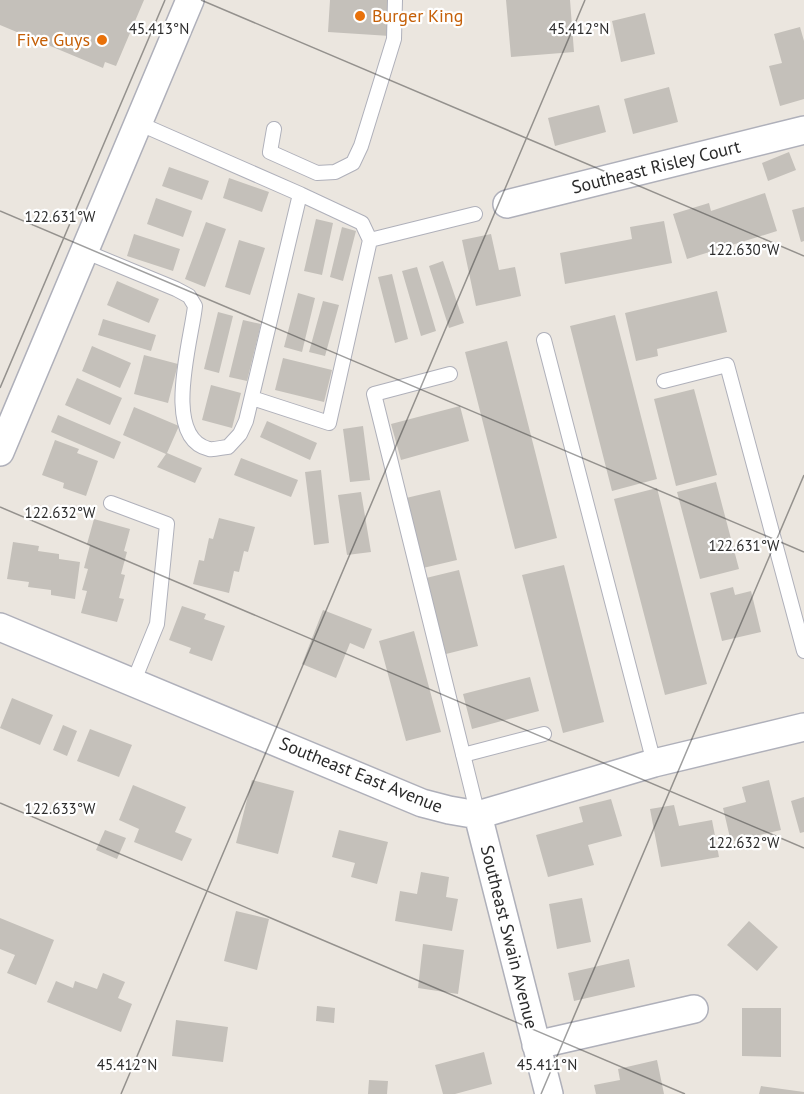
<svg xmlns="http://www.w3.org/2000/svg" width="804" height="1094" font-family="'PT Sans',sans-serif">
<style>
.building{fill:#c4c0ba}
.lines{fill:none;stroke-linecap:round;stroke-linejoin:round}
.lane-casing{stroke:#afb0ba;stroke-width:16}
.street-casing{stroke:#afb0ba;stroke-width:30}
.lane{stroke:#fff;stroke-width:14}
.street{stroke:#fff;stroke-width:27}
.ticks{fill:none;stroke:#2b2b2b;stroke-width:1.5;stroke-opacity:0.45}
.food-dot{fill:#e8710a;stroke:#fff;stroke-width:2}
.labels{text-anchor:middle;stroke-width:4.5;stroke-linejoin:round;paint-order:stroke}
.food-label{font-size:18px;fill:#c56008;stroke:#fff;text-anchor:start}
.street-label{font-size:18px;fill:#2b2b2b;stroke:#fff}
.ticks-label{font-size:15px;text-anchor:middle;fill:#2b2b2b;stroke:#fff;stroke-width:4.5;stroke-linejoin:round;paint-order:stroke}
</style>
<rect width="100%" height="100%" fill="#ebe6df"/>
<path class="building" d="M0,0H144L116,66L105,62L103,68L0,25Z
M330,0H392L390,36L328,32Z
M506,0H570L574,52L511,57Z
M645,13L655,54L621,62L612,21Z
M800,27L804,41V99L780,106L769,66L782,63L774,34Z
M669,87L678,122L633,134L624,99Z
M599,105L606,132L555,146L548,118Z
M789,152L796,170L768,181L762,163Z
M169,167L209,181L202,200L162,186Z
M229,178L269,192L262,212L223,198Z
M765,193L777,231L687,259L673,214L709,203L711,211Z
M156,198L192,211L183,237L147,224Z
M804,207V241L801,242L792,210Z
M316,219L333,223L322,275L304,271Z
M664,221L672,263L565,284L560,253L632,239L630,227Z
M206,222L226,229L205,287L185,279Z
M342,227L356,231L343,281L330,277Z
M134,234L180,249L173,271L127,256Z
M491,234L499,270L515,267L521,296L476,306L462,240Z
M239,240L265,248L250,295L225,287Z
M443,261L464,323L449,328L429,266Z
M417,267L436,331L421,336L402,271Z
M392,274L408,339L395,343L378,277Z
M117,281L159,299L149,323L107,305Z
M717,291L727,332L657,349L658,356L636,361L625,313Z
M298,293L315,298L302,352L284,347Z
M323,301L339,305L325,356L309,352Z
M218,312L233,316L219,373L204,369Z
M615,315L657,479L612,491L570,326Z
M103,319L156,335L151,351L98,335Z
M243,320L261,324L247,381L229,377Z
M507,341L557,538L515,549L465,352Z
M92,346L131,363L120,388L82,371Z
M144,355L178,364L168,403L134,394Z
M283,358L332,370L324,402L275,390Z
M77,378L122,398L110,425L65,405Z
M211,385L241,393L232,428L202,420Z
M694,389L717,475L676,486L654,399Z
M460,406L469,441L401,460L391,424Z
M134,407L179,426L167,453L202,468L195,483L157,467L166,454L123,435Z
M58,415L121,442L114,459L51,432Z
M267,421L317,443L310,460L260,437Z
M363,426L370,480L350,482L343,429Z
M55,440L79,449L77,453L98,461L86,496L63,488L64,483L42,475Z
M241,458L298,480L291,497L234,475Z
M321,470L329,543L314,545L305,472Z
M716,482L739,569L700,579L677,492Z
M657,488L707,684L665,695L614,499Z
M440,490L457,560L423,568L406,498Z
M361,492L371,552L347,555L338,495Z
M219,518L255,527L248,552L244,551L239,572L234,571L229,593L193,584L199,560L204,561L209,538L213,539Z
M94,519L130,529L124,551L127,552L121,574L125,575L119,598L124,599L117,622L81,613L87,591L82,590L88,569L84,568L90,545L87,544Z
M13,542L39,546L38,551L59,554V559L80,562L75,599L51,595V590L28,587L29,582L7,579Z
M564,565L604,722L563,733L522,575Z
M459,570L478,646L446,654L426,578Z
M733,587L735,595L751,591L761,632L722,641L710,593Z
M182,606L206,614L204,619L225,626L212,661L189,653L191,648L169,640Z
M323,610L372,629L364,649L350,643L336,678L302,664Z
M414,631L441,732L406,741L379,641Z
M530,677L539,711L472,729L463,694Z
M12,698L53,715L40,745L0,728Z
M63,725L77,731L67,756L53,750Z
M90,729L132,745L119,777L77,761Z
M252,780L294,791L278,854L236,843Z
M769,780L781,830L731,842L723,808L746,802L742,787Z
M133,785L186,807L175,832L192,839L182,861L134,842L139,829L119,820Z
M804,797V832L800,833L791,801Z
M611,799L622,836L588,845L594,865L548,877L536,835L583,822L579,807Z
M674,805L679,826L712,820L719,857L661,867L650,809Z
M105,830L126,838L117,859L96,850Z
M339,830L388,842L377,884L351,877L355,863L332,857Z
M421,872L449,877L446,897L458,899L452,931L395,921L400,891L417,894Z
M582,898L591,942L557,949L549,904Z
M236,911L269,919L257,970L224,961Z
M0,918L54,940L36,985L7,973L15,955L0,949Z
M749,921L778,947L757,971L727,945Z
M423,944L464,950L458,994L418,988Z
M629,959L635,987L574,1001L568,973Z
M103,973L125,982L118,998L132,1004L121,1032L47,1002L56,981L73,988L75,981L97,989Z
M317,1006L335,1008L334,1023L316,1021Z
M742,1008H781V1057L742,1056Z
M176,1020L228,1027L223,1062L172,1056Z
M484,1052L492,1084L455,1094H443L435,1065Z
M657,1060L664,1094H596L594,1085L620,1080L618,1069Z
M369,1080L388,1081L387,1094H368Z
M761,1086L804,1092V1094H759Z"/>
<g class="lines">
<defs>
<path id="lane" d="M274,129L270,152L317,173L335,172L353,163L361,146L394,39L395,0
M370,240L475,214
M84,251L176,289L189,296L195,306C192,338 161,438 209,449C215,450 223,447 228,447L240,434L246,421L300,194L138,123
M544,340L654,763
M450,374L374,394L478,815
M664,381L727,365L804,651
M252,398L329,423L370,240L362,223L300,194
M111,503L167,524L157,624L133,683
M463,755L544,734"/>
<path id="street" d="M507,204L804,130
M0,452L190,0
M0,627L422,803L449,810L478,815L654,763L804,727
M478,815L549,1094
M536,1045L694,1009"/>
</defs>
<use href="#lane" class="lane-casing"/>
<use href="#street" class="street-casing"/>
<use href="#lane" class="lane"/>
<use href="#street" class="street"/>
</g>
<path class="ticks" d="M201,0L804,256M0,211L804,552M0,388L165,0M0,507L804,848M0,803L685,1094M121,1094L585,0M541,1094L804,475"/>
<g class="food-dot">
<circle cx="360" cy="16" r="6"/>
<circle cx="102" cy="40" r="6"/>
</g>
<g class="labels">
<g class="food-label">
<text x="372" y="22">Burger King</text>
<text x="90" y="46" text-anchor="end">Five Guys</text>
</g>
<g class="street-label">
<text transform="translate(656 167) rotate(-14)" y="6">Southeast Risley Court</text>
<text transform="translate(361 775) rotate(22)" y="6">Southeast East Avenue</text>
<text transform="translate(509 937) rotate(76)" y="6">Southeast Swain Avenue</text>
</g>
</g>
<g class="ticks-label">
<text x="579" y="34">45.412°N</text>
<text x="159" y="34">45.413°N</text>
<text x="60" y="222">122.631°W</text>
<text x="744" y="255">122.630°W</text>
<text x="60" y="518">122.632°W</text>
<text x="744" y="551">122.631°W</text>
<text x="60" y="814">122.633°W</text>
<text x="744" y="848">122.632°W</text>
<text x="127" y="1070">45.412°N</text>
<text x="547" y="1070">45.411°N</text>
</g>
</svg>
